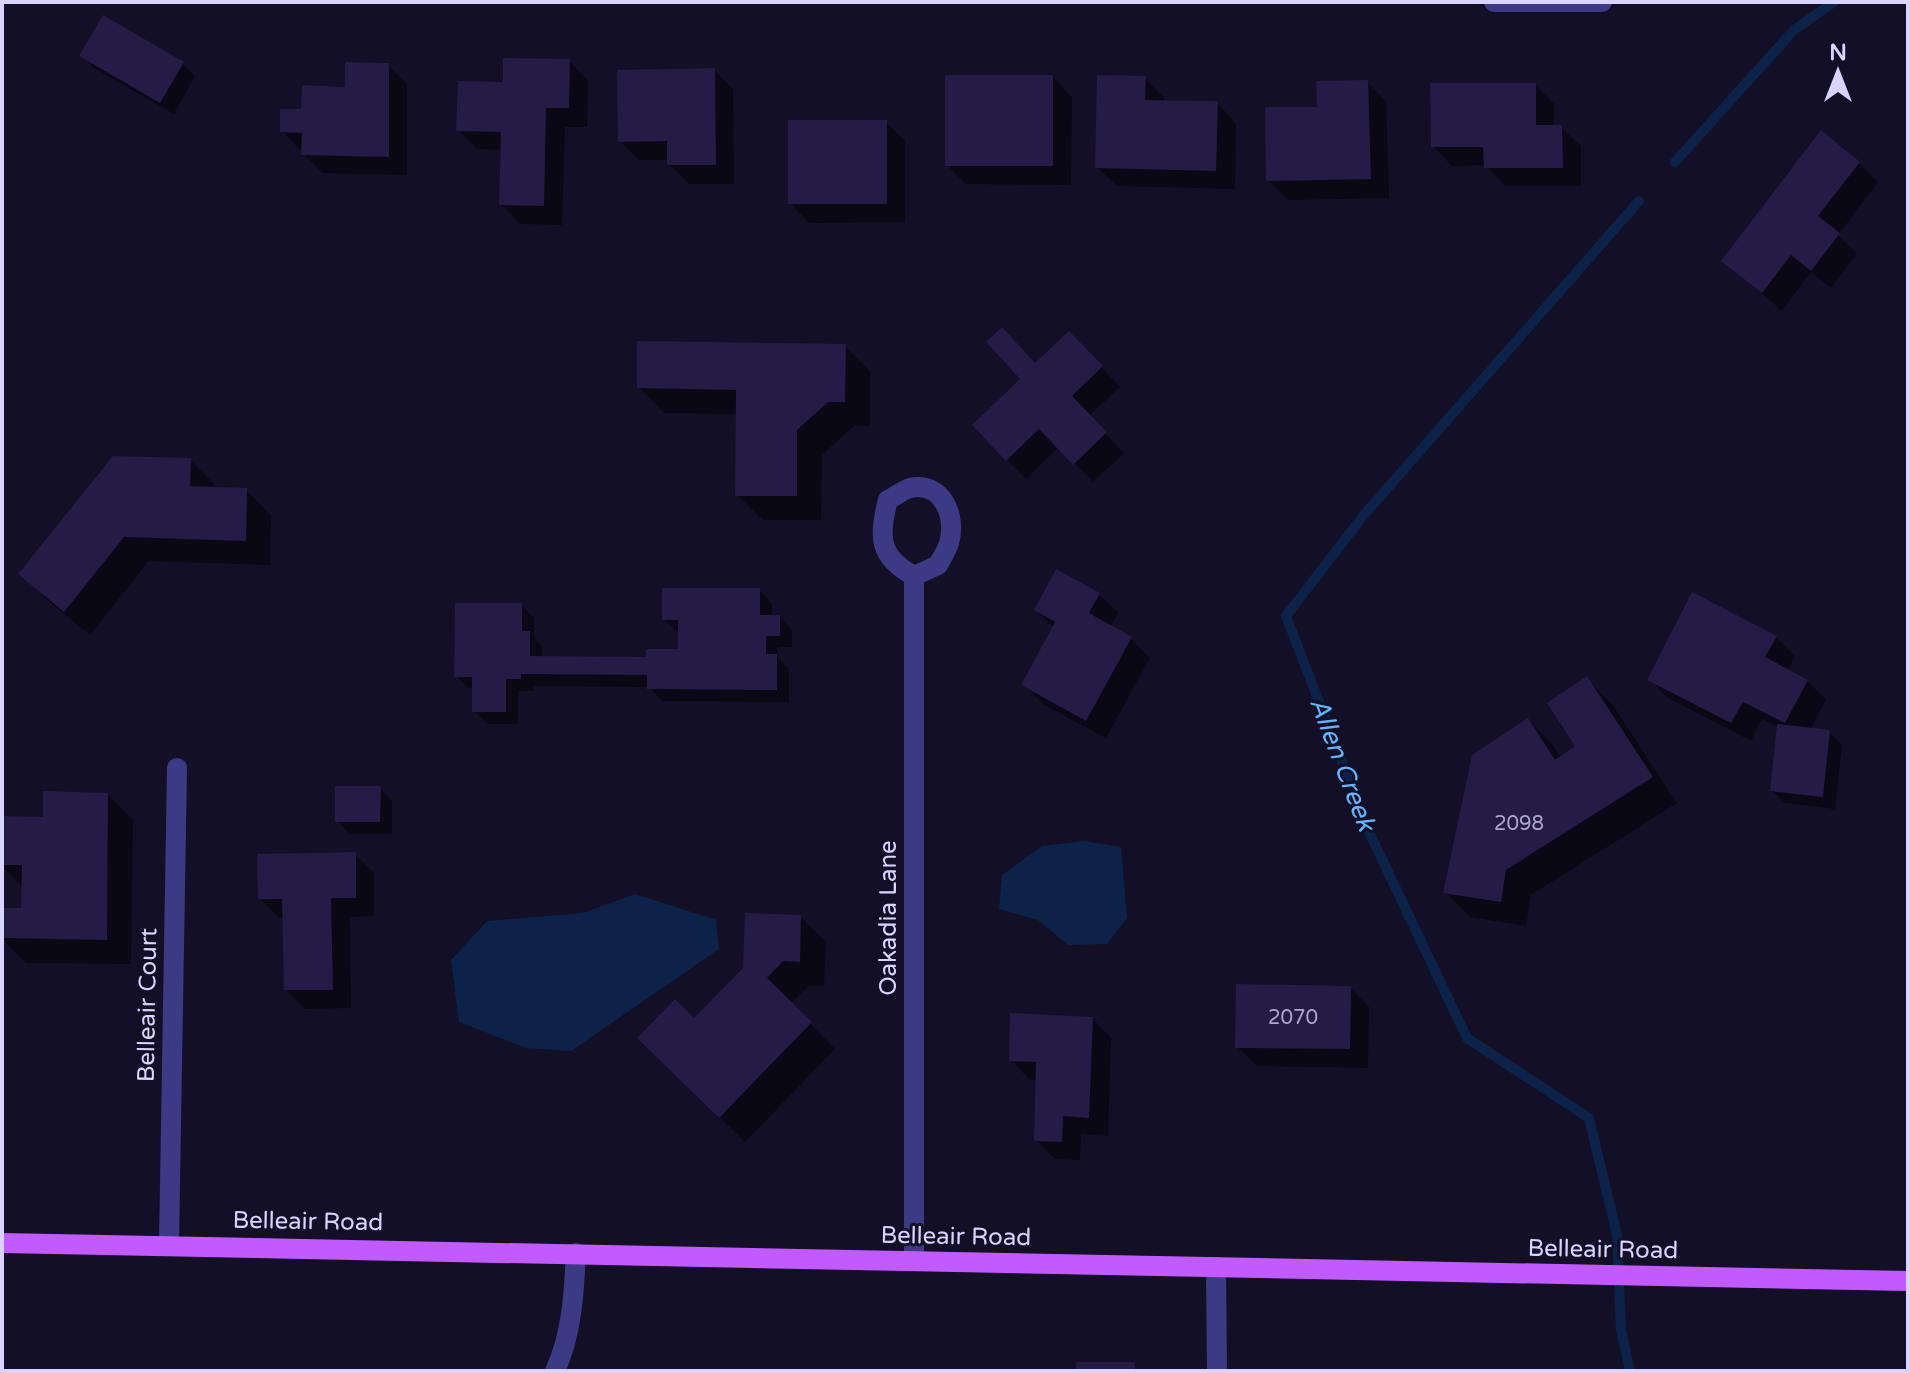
<svg xmlns="http://www.w3.org/2000/svg" width="1910" height="1373" font-family="'Varela Round',sans-serif">
<style>
.water{fill:#0c2248}
.shadow{fill:#0007}
.lines{fill:none;stroke-linecap:round;stroke-linejoin:round}
.stream{stroke:#0c2248;stroke-width:10}
.building{fill:#241b47}
.minor{stroke:#3d3a85;stroke-width:20}
.major{stroke:#c25bff;stroke-width:20}
.labels{text-anchor:middle;stroke-width:6;stroke-linejoin:round;paint-order:stroke}
.number-label{font-size:20px;fill:#aca6d1}
.street-label{font-size:24px;fill:#d9d4ff;stroke:#130f26}
.water-label{font-size:26px;font-style:italic;fill:#62b6ff;stroke:#130f26}
</style>
<rect width="100%" height="100%" fill="#130f26"/>
<path class="water" d="M1084,841L1121,847L1127,918L1107,944L1068,945L1038,920L999,909L1002,875L1042,846Z
M635,894L716,920L719,949L571,1051L526,1048L459,1022L451,960L487,921L583,913Z"/>
<path class="shadow" d="M81,55L183,64L195,76L174,114L94,68Z
M569,61L588,81L587,127H565L562,225L520,224L501,204L503,150L477,149L458,130L504,84Z
M388,65L407,84V175L322,173L282,131L303,112Z
M714,70L733,89L734,184H689L669,164V160H639L620,141Z
M1053,77L1072,97L1071,185L966,184L947,165Z
M1145,78L1164,98V102L1217,103L1236,123L1235,189L1117,186L1097,167Z
M1367,82L1386,101L1389,198L1288,200L1268,180Z
M1535,85L1554,104V127H1561L1581,146V186H1505L1486,165L1452,166L1433,146Z
M886,122L905,141V222L809,223L790,203Z
M1859,163L1878,182L1838,235L1857,254L1831,288L1811,272L1782,311L1724,260Z
M845,346L870,371V426H854L822,455L821,520H763L737,495L738,414L664,413L639,387Z
M1088,353L1120,387L1089,416L1124,453L1093,482L1059,447L1026,479L1007,460L1036,365Z
M190,460L216,486L215,489L246,490L271,515L270,565L149,561L90,635L46,599L21,574Z
M759,590L772,603V617H780L792,630V647H778V658L789,669V702L662,701L649,687L533,686V691H518V724H487L474,711V688H469L456,676L521,605L534,618V638L542,646V658L648,659L680,651V632H677L664,619Z
M1099,594L1118,613L1110,627L1131,639L1150,658L1106,738L1043,704L1024,685L1054,628L1036,610Z
M1776,637L1795,656L1787,671L1807,681L1826,700L1810,730L1829,732L1842,745L1835,809L1785,803L1772,791L1779,728L1762,719L1751,741L1668,698L1649,679Z
M1587,679L1612,704L1677,803L1531,895L1526,926L1470,917L1445,892L1528,720L1553,745L1561,758L1578,747Z
M380,788L392,801V834H350L337,821Z
M108,795L133,820L131,964L26,963L2,939V910H23V887L2,866V818L45,819Z
M355,854L374,873V916L350,917L351,1008L305,1009L286,990L285,918H279L260,899Z
M800,917L826,942L824,986H809L790,1004L835,1049L745,1142L640,1038L694,1021Z
M1350,988L1369,1007L1368,1068L1257,1066L1237,1047Z
M1092,1018L1111,1038L1108,1136L1081,1134L1080,1160L1055,1159L1036,1140L1038,1080H1030L1011,1060Z"/>
<g class="lines">
<path class="stream" d="M1675,162L1794,30L1834,2
M1630,1371L1621,1330L1617,1235L1589,1118L1467,1038L1370,834L1286,616L1363,516L1639,201"/>
</g>
<path class="building" d="M103,15L184,62L160,103L79,56Z
M503,58L570,59L569,108H546L544,206L499,205L501,132L456,131L458,81L503,82Z
M345,62L389,63V157L301,155L302,133L280,132V109H301L302,85L345,87Z
M715,68L716,165H667V141L618,142L617,70Z
M945,75H1053V166H945Z
M1097,75L1146,76L1145,100L1218,101L1216,171L1095,168Z
M1368,80L1371,179L1266,181L1265,107H1317L1316,81Z
M1430,83H1536V125H1562L1563,168H1484L1483,147H1431Z
M788,120H887V204H788Z
M1821,130L1860,162L1818,216L1840,233L1811,271L1791,255L1762,293L1721,261Z
M1002,327L1035,363L1069,331L1103,366L1072,396L1107,432L1073,465L1039,429L1006,461L972,425L1020,379L986,342Z
M637,341L846,344L845,402H828L797,430V496H735L736,390L637,388Z
M113,456L191,458L190,486L247,488L246,541L124,537L64,612L18,574Z
M1056,569L1100,593L1089,613L1132,637L1086,721L1021,685L1055,622L1034,610Z
M662,588H760V615H780V636H766V654H777V690L647,689V675L521,674V679H506V712H472V677H454L455,603H522V631H530V656L646,657V649H678V620H662Z
M1692,592L1777,636L1765,657L1808,680L1785,723L1743,702L1731,723L1647,680Z
M1587,676L1653,777L1506,870L1501,902L1443,893L1472,755L1528,718L1555,760L1575,746L1547,703Z
M1777,724L1830,730L1823,797L1770,791Z
M335,786H381L380,822H335Z
M43,791L108,793L107,940L2,938V908H21L22,865H2V816L43,817Z
M356,852V898H331L333,990H284L282,899H258L257,854Z
M745,913L801,915L800,962L783,961L767,978L812,1022L719,1118L637,1038L675,999L694,1018L743,968Z
M1236,984L1351,986L1350,1049L1235,1048Z
M1010,1013L1093,1017L1089,1118L1063,1116L1062,1142L1034,1141L1036,1062L1009,1061Z
M1076,1362H1135V1371H1076Z"/>
<g class="lines">
<path class="minor" d="M1494,2H1602
M914,576C879,557 878,537 888,500C894,497 903,490 910,488C942,481 957,516 949,543C947,550 942,558 938,565L914,576V1261
M169,1244L177,768
M1216,1267L1217,1371
M555,1371C572,1334 574,1293 576,1253"/>
<path class="major" d="M2,1243L1908,1281"/>
</g>
<g class="labels">
<g class="number-label">
<text x="1519" y="830">2098</text>
<text x="1293" y="1024">2070</text>
</g>
<g class="street-label">
<text transform="translate(888 918) rotate(-90)" y="8">Oakadia Lane</text>
<text transform="translate(147 1005) rotate(-89)" y="8">Belleair Court</text>
<text transform="translate(308 1221) rotate(1)" y="8">Belleair Road</text>
<text transform="translate(956 1236) rotate(1)" y="8">Belleair Road</text>
<text transform="translate(1603 1249) rotate(1)" y="8">Belleair Road</text>
</g>
<g class="water-label">
<text transform="translate(1343 764) rotate(69)" y="9">Allen Creek</text>
</g>
</g>
<rect width="1910" height="1373" fill="none" stroke="#d9d4ff" stroke-width="8"/>
<g transform="translate(1838 72)" stroke="#130f26" stroke-width="6" paint-order="stroke">
<path d="M0-6L14 30L0 20L-14 30Z" fill="#d9d4ff"/>
<text y="-12" font-size="22" font-weight="bold" text-anchor="middle" fill="#d9d4ff">N</text>
</g>
</svg>
